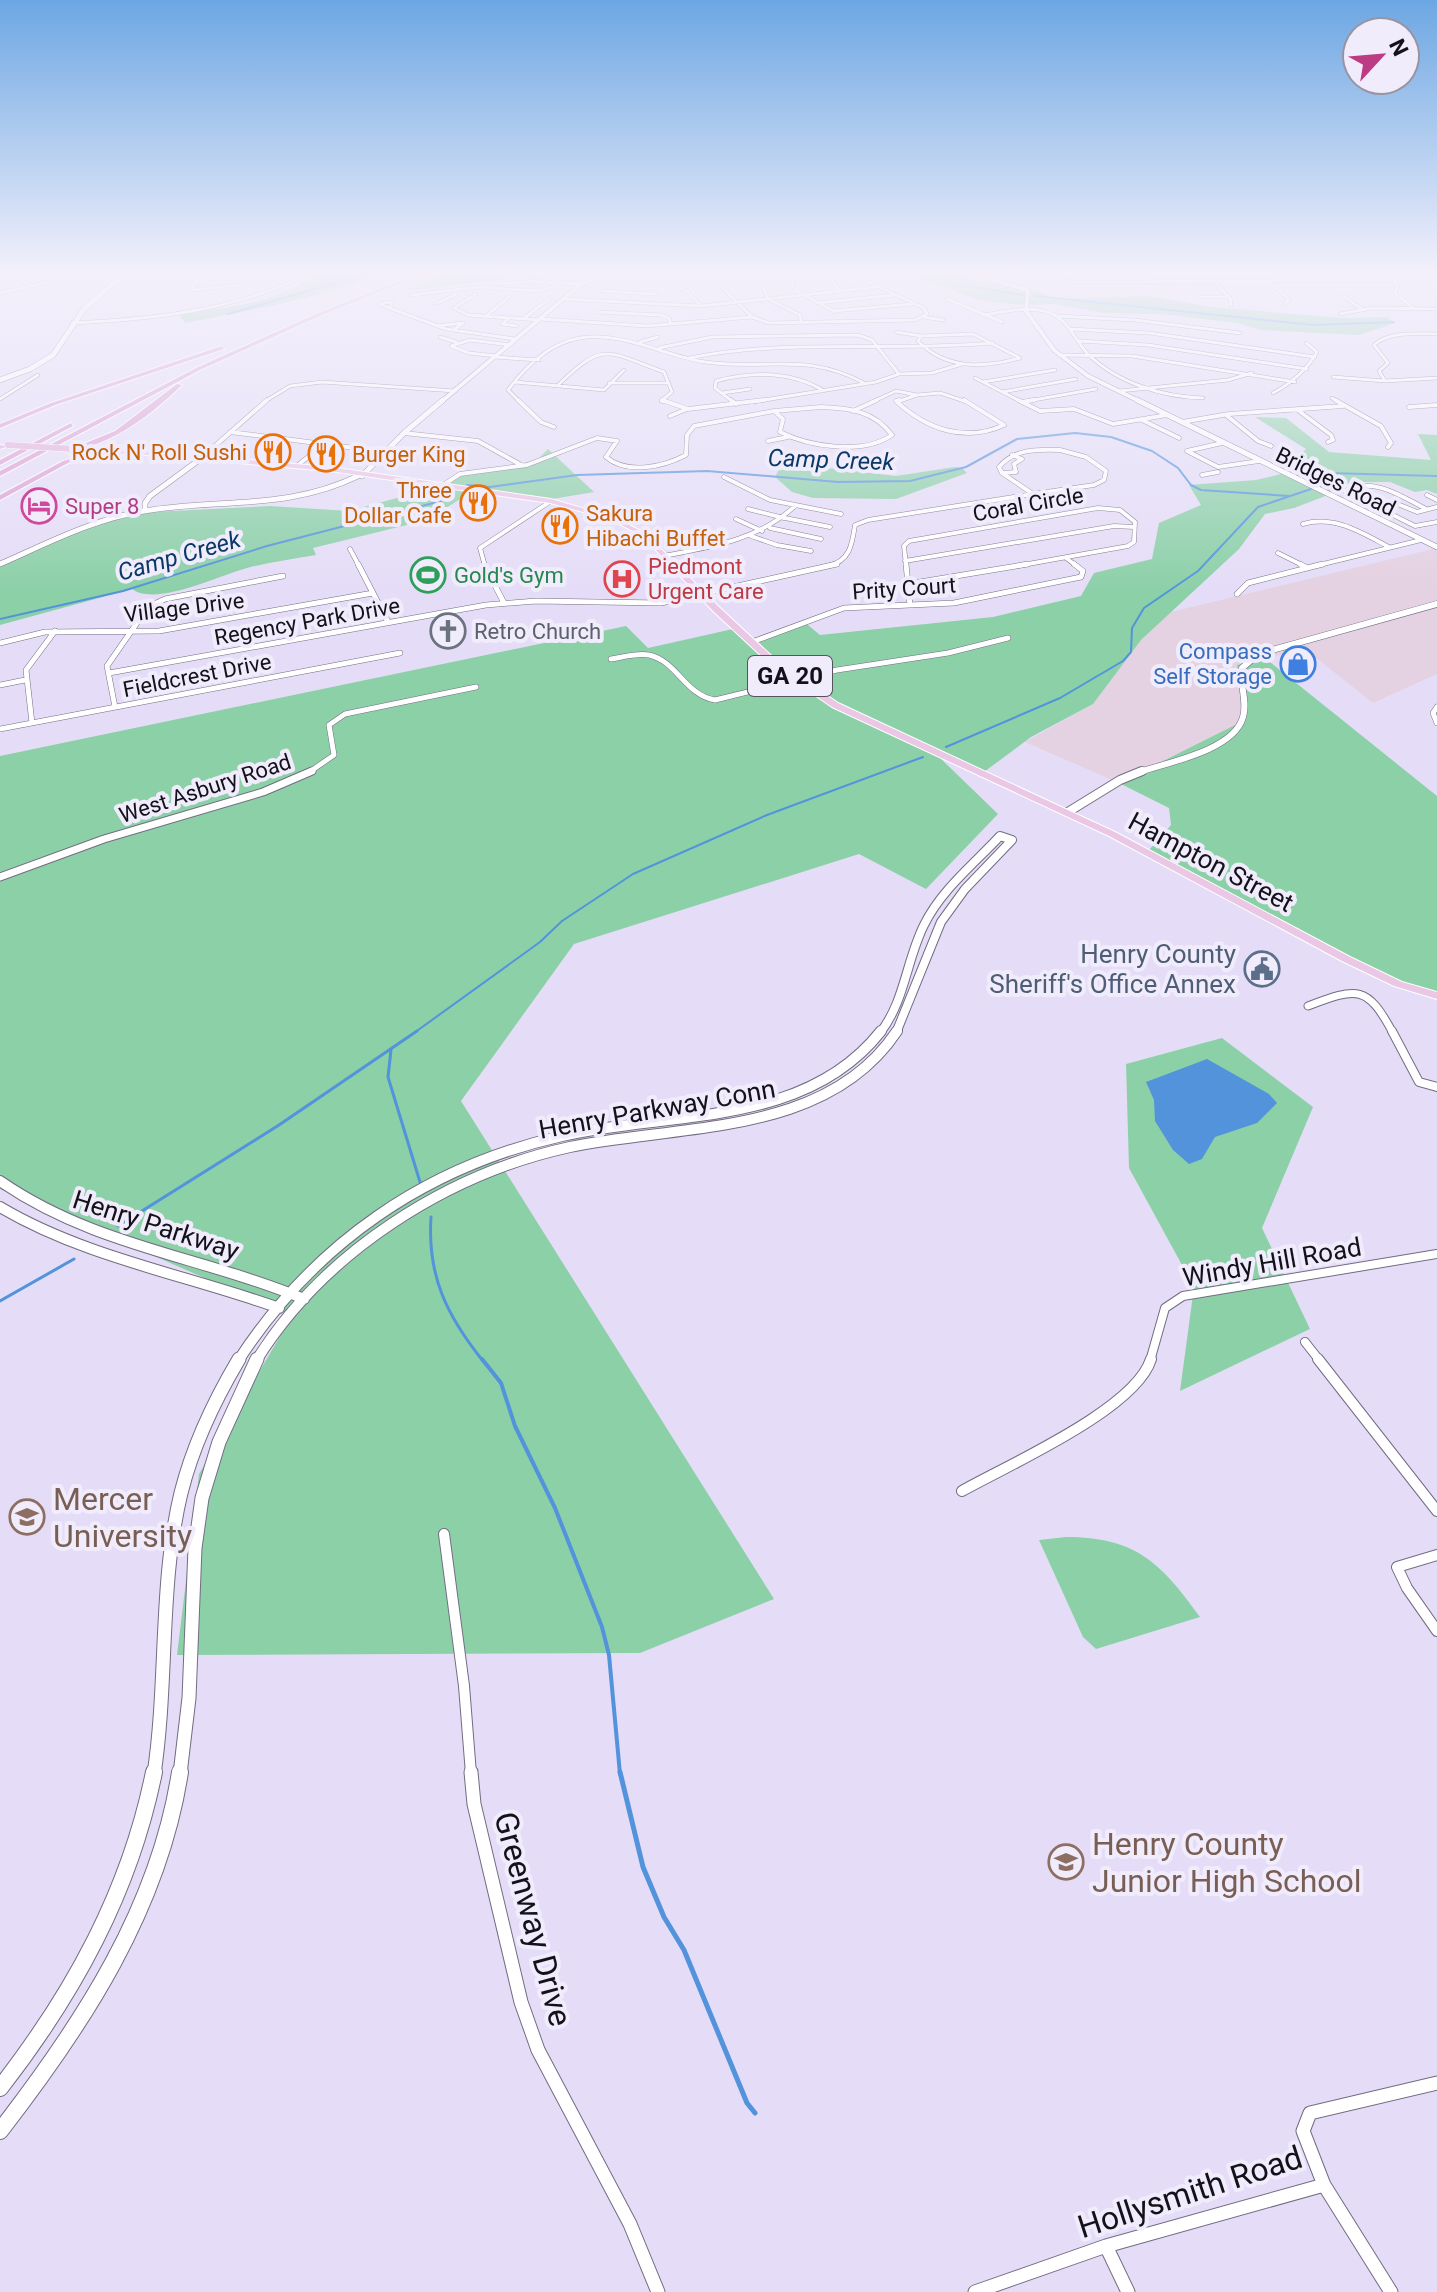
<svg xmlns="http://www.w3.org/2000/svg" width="1437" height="2292" font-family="Roboto,sans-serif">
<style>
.industrial{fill:#e4d1e2}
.green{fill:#8cd0a8}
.water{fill:#5393dc}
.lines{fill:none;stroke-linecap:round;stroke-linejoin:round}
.stream-far3{stroke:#5393dc;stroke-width:2}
.stream-far2{stroke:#5393dc;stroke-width:3}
.stream-far1{stroke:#5393dc;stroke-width:4}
.stream{stroke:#5393dc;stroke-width:5}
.minor-far6-casing{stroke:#726c82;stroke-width:4}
.minor-far5-casing{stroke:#726c82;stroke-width:5}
.minor-far4-casing{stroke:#726c82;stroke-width:6}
.minor-far3-casing{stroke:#726c82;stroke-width:9}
.minor-far2-casing{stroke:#726c82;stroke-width:10}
.minor-far1-casing{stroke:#726c82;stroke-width:12}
.minor-casing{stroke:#726c82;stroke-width:15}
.tertiary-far6-casing{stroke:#726c82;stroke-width:5}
.tertiary-far5-casing{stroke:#726c82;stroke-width:6}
.tertiary-far4-casing{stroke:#726c82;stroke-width:7}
.tertiary-far3-casing{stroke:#726c82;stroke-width:10}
.tertiary-far2-casing{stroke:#726c82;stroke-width:12}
.tertiary-far1-casing{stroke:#726c82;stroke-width:15}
.tertiary-casing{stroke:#726c82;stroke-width:18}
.secondary-casing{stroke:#726c82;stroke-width:6}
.primary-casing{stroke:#fff;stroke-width:2}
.trunk-casing{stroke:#fff;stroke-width:2}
.motorway-casing{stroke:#fff;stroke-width:2}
.minor-far6{stroke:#fff;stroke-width:3}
.minor-far5{stroke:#fff;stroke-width:4}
.minor-far4{stroke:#fff;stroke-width:5}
.minor-far3{stroke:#fff;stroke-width:7}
.minor-far2{stroke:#fff;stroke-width:8}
.minor-far1{stroke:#fff;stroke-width:10}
.minor{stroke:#fff;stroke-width:13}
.tertiary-far6{stroke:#fff;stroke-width:4}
.tertiary-far5{stroke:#fff;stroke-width:5}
.tertiary-far4{stroke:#fff;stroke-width:6}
.tertiary-far3{stroke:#fff;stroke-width:8}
.tertiary-far2{stroke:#fff;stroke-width:10}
.tertiary-far1{stroke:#fff;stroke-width:13}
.tertiary{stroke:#fff;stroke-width:16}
.secondary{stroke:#fff;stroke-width:5}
.primary{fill:#eac7e5;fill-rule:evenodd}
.trunk{fill:#e3b4dc;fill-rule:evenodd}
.motorway{fill:#dca1d4;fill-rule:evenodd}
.trunk-bridge-casing{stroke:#fff;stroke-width:7;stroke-linecap:butt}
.trunk-bridge{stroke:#e3b4dc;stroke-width:6}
.labels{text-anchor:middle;stroke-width:8;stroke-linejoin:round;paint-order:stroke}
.far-food-label{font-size:22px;fill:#c56008;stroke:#f1ecfc;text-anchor:end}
.far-street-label{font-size:22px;fill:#131119;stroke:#f1ecfc}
.far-hotel-label{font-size:22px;fill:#b23c85;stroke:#f1ecfc;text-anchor:start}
.far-health-label{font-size:22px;fill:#be3a42;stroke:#f1ecfc;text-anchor:start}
.far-leisure-label{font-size:22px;fill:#27864d;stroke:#f1ecfc;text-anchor:start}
.far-worship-label{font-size:22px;fill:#5b616d;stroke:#f1ecfc;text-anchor:start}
.far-shop-label{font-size:22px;fill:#366cbe;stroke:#f1ecfc;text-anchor:end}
.far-water-label{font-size:24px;font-style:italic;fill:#0a3968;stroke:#f1ecfc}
.shield{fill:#f1ecfc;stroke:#56535d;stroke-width:2}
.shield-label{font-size:24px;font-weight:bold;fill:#131119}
.street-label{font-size:26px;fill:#131119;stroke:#f1ecfc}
.service-label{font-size:26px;fill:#4e5e75;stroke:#f1ecfc;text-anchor:end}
.near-education-label{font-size:32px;fill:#785e54;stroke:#f1ecfc;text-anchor:start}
.near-street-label{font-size:32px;fill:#131119;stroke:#f1ecfc}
</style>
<rect width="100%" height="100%" fill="#e5ddf7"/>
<path class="industrial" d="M1437,548V674L1373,703L1305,649L1237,665L1243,721L1119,783L1025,742L1093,704L1141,640L1171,612Z"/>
<path class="green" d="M318,270H378L352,285L281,304L185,323L179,315C223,307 286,304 318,270Z
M458,270H615L593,279L574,271L404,291Z
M947,275L1038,291L1055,299L1149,296L1211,307L1344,318L1387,317L1395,323L1359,335L1260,330L1238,323L1161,314L1105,313L1054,304L1022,305L979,300L916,277Z
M1255,417L1286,418L1329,452L1431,460L1418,434L1437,435V494L1427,490L1415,492L1390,482H1357L1336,487L1328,495L1294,508L1265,514L1239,549L1141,640L1093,704L1031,737L984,772L938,756L998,814L926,889L859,854L574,944L461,1101L774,1599L640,1653L177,1655L199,1474L292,1316L0,1189V756L626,626L648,648L733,629L745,640L774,633L803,621L820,635L993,617L1081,596L1094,573L1152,559L1159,523L1201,505L1189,485L1256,480L1281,474L1306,449Z
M548,449L594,492L540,501L473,491L427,520L313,548L316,555C293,559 269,562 247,568C220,575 156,607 132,589L0,625V564L99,523L153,512L270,506L349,511L441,486L461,473L506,469L538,459Z
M802,465L896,476L955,467L962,468L967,473L896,499L813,498L792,492L775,477L778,471Z
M1265,658L1437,796V997C1333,965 1242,905 1149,850L1171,825L1169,808L1119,783L1243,721L1237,665Z
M1222,1038L1313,1107L1262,1228L1310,1329L1180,1391L1194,1287L1129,1168L1126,1064Z
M1066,1537C1136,1537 1161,1563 1200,1617L1096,1649L1083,1637L1039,1540Z"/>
<path class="water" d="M1207,1059L1269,1094L1277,1103L1257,1123L1215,1137L1202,1159L1189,1164L1173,1150L1155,1121L1154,1100L1146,1082Z"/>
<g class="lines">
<path class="stream-far3" d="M957,284L1023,295
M1035,296L1314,325L1394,322
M228,314L381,270
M467,485L490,487L577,475L707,471L838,482L910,481L966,467L1017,439L1075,433L1111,437L1152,451L1178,468L1191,485L1201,490L1289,496
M1316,487L1324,484L1312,477L1328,473L1437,476
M0,619L123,591L267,546L449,499L454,491
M946,747L1060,698L1123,661L1131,652L1132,628L1144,608L1198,571L1258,507L1311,489
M414,1033L540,942L562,921L633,874L767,815L923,757"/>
<path class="stream-far2" d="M391,1050L388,1077L420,1182
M431,1217C427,1276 447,1316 483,1361
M118,1226L279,1125L417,1031
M0,1301L74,1259"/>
<path class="stream-far1" d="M482,1359L501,1383L515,1426L555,1508L602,1627L609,1655L620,1774"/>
<path class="stream" d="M620,1772L643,1867L664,1917L684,1950L747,2103L755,2113"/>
<defs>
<path id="minor-far6" d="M181,270H197
M975,270L1039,271
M1039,270L1050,279L1076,282L1437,280
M1377,270L1398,285L1395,293L1413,308
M243,275L244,283L241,285L192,290L199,277Z
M243,275L275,274L287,270
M834,279L832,281L839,290
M793,282L792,286L797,291L835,312
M1214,282L1230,298L1231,305
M1269,282L1289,299L1285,304
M498,284L533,281L581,284
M762,285L768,299L800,315L801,322
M722,287L752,317L769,323L915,320L927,314L924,308L860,278
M686,290L701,306
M602,291L656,294
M0,293L78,275L181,271
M476,294L454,308L468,315L539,320
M412,295L478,287L539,291L552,287L562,278
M1343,296L1362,309
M1200,297H1229
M564,299L701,306L877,287
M947,299L1002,322
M389,302L392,303L389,308L380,304Z
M437,303L455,295L456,290
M817,303L895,295
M389,308L446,329L515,339
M833,311L913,304
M598,312L661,315L669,318L671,324
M1340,314L1373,308L1437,309
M982,315C1004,312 1029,305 1050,313C1069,320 1075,341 1088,354C1117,383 1163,397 1203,398
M486,316L509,297
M1057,316L1135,320L1240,333
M923,317L943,320
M509,318L502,324L517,326
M523,319L549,299
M541,319L647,326L752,317
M72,323C154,319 232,311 307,275L308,270
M436,326L463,323L455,329
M1070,329L1149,333L1315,357
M896,332L921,336
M973,334L1020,358C984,368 946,370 918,341L921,336Z
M440,337L456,342
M1079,341L1148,345L1307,369
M640,342L658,337
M659,348L712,337L858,335L872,340L899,374L876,382L752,402
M1059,355L1132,356L1295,382
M497,356L469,353L451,346L470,340L510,345
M495,357L539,360
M689,358C788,338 892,352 993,343
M899,374L932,373L962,364
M1333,377L1385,381L1437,378
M975,378L1022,402
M1385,381L1379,371L1388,363L1374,345C1389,331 1417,334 1437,334
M515,382L604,390L624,370
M983,382L1055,370
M609,383H669
M557,386C605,340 605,351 664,372L672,392L661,401L664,402
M1119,391L1228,380L1252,373
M1002,392L1076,379
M722,393L750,389
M1273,393C1292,383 1306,371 1317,352L1306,343
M917,395L940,393L967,402
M1332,398L1339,402
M0,399L38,375
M264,402L290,386L322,382L455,391
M520,402L508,390C526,366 549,343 580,338C623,331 664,356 705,362C767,371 806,351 866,384
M733,402L715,388L716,381C751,371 792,371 824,391
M872,402L896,391L917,395
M897,402L917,395
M1022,402L1096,389"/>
<path id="minor-far5" d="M518,400L541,422L554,427
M662,400L688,409L764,400
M731,400L736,404
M900,400L896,401C926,429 965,443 1004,425L964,400
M1018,400L1040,411L1074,409L1113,424L1167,415
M1335,400L1381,426L1391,443L1388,447
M1022,402L1034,400
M821,407C850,408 874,411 892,435C863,455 810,447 780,432L783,419L774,411Z
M1409,407L1437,405
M853,411L877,400
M1299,411L1331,435L1333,440L1328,442
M1226,415L1258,441L1271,446
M670,416L687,409
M1142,420L1179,438
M1182,422L1229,414L1343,406
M230,432L386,452
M404,433L478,441L523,466
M768,441L788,437
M1222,443L1187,451L1218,467L1259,461
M1060,450L1086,457L1106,471L1104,480L1094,485L1033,494L1002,473L999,467C1014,449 1037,449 1060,450Z
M199,460L267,400
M298,465L323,445
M1003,473L1016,472L1014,464L1022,459L1012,455
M1202,475L1218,472
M724,477L770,500L841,514
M440,487L460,474L527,465L597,438L617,441L606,457C627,475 663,467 686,455L687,435L694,426L774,411
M1427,495L1437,500
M1400,505L1417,512L1437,507
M748,509L784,518
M1426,509C1401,496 1373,476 1345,491L1415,526L1437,522
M785,518L830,527
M736,519L762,531
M1303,524C1335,515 1362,533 1389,547
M770,528L821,539
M751,536L777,545L811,551
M350,549L359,566
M1278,553L1304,566
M664,556C712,547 758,540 795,506
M1066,558L1077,566
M905,561L1114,526L1134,527
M485,566L480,548L551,501
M828,566C850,561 852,545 855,525L868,520L1033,494
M906,566L904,546L909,541L1098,508L1120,510L1135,522L1134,542L1128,546L1017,566
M1315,566L1421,540"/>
<path id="minor-far4" d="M358,564L388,622
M484,564L504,603
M906,564L910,605
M1300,564L1307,568
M908,584L1028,564
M1237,594L1248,583L1323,564
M752,642L844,608L954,603L1081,577L1083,571L1074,564
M0,643L45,632L159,631L373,593
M611,659C623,657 637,653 649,655C677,661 685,695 715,700L837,670L948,653L1008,638
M109,673L486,605L536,601L661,603L837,564
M0,685L25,680
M115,707L107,666L148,607L165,599L283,576
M1437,707L1433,713L1437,723
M32,723L26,670L55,631
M0,729L400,653
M308,773L334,755L329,725L345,714L476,687"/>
<path id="minor-far3" d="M0,877L104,839L263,792L312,771
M1308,1006C1358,987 1367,985 1393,1033"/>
<path id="minor-far2" d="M1392,1031L1419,1082L1437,1087
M1305,1342L1320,1361
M1150,1361L1165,1308L1183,1296L1437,1254"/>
<path id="minor-far1" d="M1318,1359L1437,1511
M962,1491C1008,1465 1136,1409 1151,1359
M444,1534L464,1686L471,1774
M1437,1555L1397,1567L1407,1588L1437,1631"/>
<path id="minor" d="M471,1772L474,1804L521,2002L538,2050L630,2224L658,2292
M1106,2246L1128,2292
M975,2292L1106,2246L1324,2185
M1391,2292L1324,2185L1303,2131L1310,2113L1437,2083"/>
<path id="tertiary-far6" d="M957,270L1028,290L1026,311L1054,350L1088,376L1141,402
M441,402L581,284L617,270"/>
<path id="tertiary-far5" d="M1137,400L1437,547
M362,476L404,433L443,400
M145,511V503L150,496L199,460
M0,564C46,544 93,519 144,511C220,498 287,511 360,475"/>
<path id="tertiary-far4" d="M1136,773C1165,763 1234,751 1243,717C1248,701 1239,684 1242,668L1258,654L1437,604"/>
<path id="tertiary-far3" d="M1068,812L1120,780L1142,771
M880,1033C905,1001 906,961 924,925C941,890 974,864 1000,836L1012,840L965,889L941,922L896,1033"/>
<path id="tertiary-far2" d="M0,1181C94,1246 200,1256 304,1299
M0,1207C84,1257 187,1275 279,1308
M238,1361C314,1244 425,1167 562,1136C669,1111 805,1128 881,1031
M256,1361C323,1253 446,1174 570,1147C679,1124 827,1137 897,1031"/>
<path id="tertiary-far1" d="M154,1774C168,1681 159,1584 181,1493C193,1445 214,1401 239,1359
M180,1774L189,1698L195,1548L202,1498L219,1442L257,1359"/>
<path id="tertiary" d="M0,2088C74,1993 130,1891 154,1772
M0,2131C83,2024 159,1908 180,1772"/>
<path id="secondary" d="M107,273L120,275L121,279
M0,380L30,369L53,355L84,309L129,270"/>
<path id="primary" d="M134,450L330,467L551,499L613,517L639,530L657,545L719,607L777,661L838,703L1115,832L1350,957L1402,982L1437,992V999L1394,986L1342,961L1109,836L832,707L771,665L713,611L653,547L635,532L609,519L550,503L330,471L134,454H69L66,452L69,450Z"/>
<path id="trunk" d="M0,445L5,446L6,447L0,449Z"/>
<path id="motorway" d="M426,270H434L320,316L202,369L0,476V471L198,367L316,314Z
M222,346L224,349L55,405L0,428V424L51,403Z
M177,384L182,385C151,415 117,441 74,451L71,449L115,431Z
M71,423L73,426L0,465V460Z
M89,453L91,456L68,463L0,500V495L63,461Z"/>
</defs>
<use href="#minor-far6" class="minor-far6-casing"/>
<use href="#minor-far5" class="minor-far5-casing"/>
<use href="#minor-far4" class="minor-far4-casing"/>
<use href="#minor-far3" class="minor-far3-casing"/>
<use href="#minor-far2" class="minor-far2-casing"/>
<use href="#minor-far1" class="minor-far1-casing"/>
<use href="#minor" class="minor-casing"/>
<use href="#tertiary-far6" class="tertiary-far6-casing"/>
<use href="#tertiary-far5" class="tertiary-far5-casing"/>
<use href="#tertiary-far4" class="tertiary-far4-casing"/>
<use href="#tertiary-far3" class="tertiary-far3-casing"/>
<use href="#tertiary-far2" class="tertiary-far2-casing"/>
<use href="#tertiary-far1" class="tertiary-far1-casing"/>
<use href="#tertiary" class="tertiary-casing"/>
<use href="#secondary" class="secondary-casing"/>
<use href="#primary" class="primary-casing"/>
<use href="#trunk" class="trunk-casing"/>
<use href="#motorway" class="motorway-casing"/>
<use href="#minor-far6" class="minor-far6"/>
<use href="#minor-far5" class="minor-far5"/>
<use href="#minor-far4" class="minor-far4"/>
<use href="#minor-far3" class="minor-far3"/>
<use href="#minor-far2" class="minor-far2"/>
<use href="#minor-far1" class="minor-far1"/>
<use href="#minor" class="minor"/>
<use href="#tertiary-far6" class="tertiary-far6"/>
<use href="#tertiary-far5" class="tertiary-far5"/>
<use href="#tertiary-far4" class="tertiary-far4"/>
<use href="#tertiary-far3" class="tertiary-far3"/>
<use href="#tertiary-far2" class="tertiary-far2"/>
<use href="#tertiary-far1" class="tertiary-far1"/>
<use href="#tertiary" class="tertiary"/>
<use href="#secondary" class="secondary"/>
<use href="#primary" class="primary"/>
<use href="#trunk" class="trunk"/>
<use href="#motorway" class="motorway"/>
<defs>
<path id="trunk-bridge" d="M8,445L74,449"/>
</defs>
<use href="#trunk-bridge" class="trunk-bridge-casing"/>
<use href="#trunk-bridge" class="trunk-bridge"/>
</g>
<linearGradient id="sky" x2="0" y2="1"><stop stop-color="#6ca7e3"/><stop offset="0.46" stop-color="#f3f0fb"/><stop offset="1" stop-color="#f3f0fb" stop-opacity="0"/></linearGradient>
<rect width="1437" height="591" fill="url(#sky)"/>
<defs>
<symbol id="restaurant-ring" viewBox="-11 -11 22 22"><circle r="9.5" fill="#f1ecfc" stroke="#e8710a" stroke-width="1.5"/><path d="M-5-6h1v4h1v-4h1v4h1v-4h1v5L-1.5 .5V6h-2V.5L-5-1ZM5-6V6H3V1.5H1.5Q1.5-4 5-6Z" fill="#e8710a"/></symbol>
<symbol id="hotel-ring" viewBox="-11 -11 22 22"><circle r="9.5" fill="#f1ecfc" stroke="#d1479c" stroke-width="1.5"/><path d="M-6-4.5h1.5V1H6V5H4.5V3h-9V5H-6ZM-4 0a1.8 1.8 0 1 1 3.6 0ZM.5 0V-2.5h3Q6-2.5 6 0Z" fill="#d1479c"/></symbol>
<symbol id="stadium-ring" viewBox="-11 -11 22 22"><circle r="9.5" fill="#f1ecfc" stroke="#2e9e5b" stroke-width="1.5"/><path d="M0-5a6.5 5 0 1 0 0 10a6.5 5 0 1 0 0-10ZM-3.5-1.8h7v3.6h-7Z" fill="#2e9e5b"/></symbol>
<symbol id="hospital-ring" viewBox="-11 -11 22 22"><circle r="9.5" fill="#f1ecfc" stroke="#e0444e" stroke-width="1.5"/><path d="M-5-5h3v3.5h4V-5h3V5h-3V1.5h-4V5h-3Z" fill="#e0444e"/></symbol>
<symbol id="church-ring" viewBox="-11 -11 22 22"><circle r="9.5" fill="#f1ecfc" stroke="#6b7280" stroke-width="1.5"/><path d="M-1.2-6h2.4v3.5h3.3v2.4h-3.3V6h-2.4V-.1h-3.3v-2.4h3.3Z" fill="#6b7280"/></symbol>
<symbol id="shop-ring" viewBox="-11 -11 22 22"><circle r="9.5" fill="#f1ecfc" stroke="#3f7fe0" stroke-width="1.5"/><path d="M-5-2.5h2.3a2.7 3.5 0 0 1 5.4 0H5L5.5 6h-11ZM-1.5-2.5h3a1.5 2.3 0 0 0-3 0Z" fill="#3f7fe0"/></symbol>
<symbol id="civic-ring" viewBox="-11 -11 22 22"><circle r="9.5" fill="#f1ecfc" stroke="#5c6f8a" stroke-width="1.5"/><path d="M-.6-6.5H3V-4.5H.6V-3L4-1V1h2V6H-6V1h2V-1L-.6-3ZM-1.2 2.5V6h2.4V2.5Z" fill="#5c6f8a"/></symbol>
<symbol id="university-ring" viewBox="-11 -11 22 22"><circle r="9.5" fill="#f1ecfc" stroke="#8d6e63" stroke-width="1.5"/><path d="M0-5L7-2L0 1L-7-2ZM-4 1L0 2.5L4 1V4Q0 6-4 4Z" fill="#8d6e63"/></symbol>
<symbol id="school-ring" viewBox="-11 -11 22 22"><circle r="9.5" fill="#f1ecfc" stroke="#8d6e63" stroke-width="1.5"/><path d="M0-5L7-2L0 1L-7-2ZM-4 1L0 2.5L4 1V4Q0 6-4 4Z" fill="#8d6e63"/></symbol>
</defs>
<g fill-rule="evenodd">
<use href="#restaurant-ring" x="253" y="432" width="40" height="40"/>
<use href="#restaurant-ring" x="306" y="434" width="40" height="40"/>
<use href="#restaurant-ring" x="458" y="483" width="40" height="40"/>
<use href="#hotel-ring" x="19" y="486" width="40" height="40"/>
<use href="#restaurant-ring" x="540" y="506" width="40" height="40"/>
<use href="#stadium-ring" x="408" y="555" width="40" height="40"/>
<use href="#hospital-ring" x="602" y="559" width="40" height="40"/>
<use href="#church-ring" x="428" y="611" width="40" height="40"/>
<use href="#shop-ring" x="1278" y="644" width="40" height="40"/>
<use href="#civic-ring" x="1242" y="949" width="40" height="40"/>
<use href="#university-ring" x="7" y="1497" width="40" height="40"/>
<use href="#school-ring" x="1046" y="1842" width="40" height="40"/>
</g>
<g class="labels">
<g class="far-food-label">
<text x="247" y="460">Rock N' Roll Sushi</text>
<text x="352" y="462" text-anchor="start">Burger King</text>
<text x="452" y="498">Three<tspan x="452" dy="25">Dollar Cafe</tspan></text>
<text x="586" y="521" text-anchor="start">Sakura<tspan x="586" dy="25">Hibachi Buffet</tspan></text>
</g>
<g class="far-street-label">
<text transform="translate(1336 481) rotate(26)" y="8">Bridges Road</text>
<text transform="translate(1028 504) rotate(-10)" y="8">Coral Circle</text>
<text transform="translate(904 588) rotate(-4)" y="8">Prity Court</text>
<text transform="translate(184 607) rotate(-7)" y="8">Village Drive</text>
<text transform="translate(307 621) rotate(-10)" y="8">Regency Park Drive</text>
<text transform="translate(197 675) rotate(-11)" y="8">Fieldcrest Drive</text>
<text transform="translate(205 788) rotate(-18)" y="8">West Asbury Road</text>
</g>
<g class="far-hotel-label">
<text x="65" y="514">Super 8</text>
</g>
<g class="far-health-label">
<text x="648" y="574">Piedmont<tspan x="648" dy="25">Urgent Care</tspan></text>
</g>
<g class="far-leisure-label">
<text x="454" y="583">Gold's Gym</text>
</g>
<g class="far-worship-label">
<text x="474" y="639">Retro Church</text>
</g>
<g class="far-shop-label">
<text x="1272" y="659">Compass<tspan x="1272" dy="25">Self Storage</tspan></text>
</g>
<g class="far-water-label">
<text transform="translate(831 460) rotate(2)" y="8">Camp Creek</text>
<text transform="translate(179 556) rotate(-16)" y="8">Camp Creek</text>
</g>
<rect class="shield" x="748" y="656" width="84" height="40" rx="6"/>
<g class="shield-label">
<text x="790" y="684">GA 20</text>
</g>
<g class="street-label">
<text transform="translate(1211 862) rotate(28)" y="9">Hampton Street</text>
<text transform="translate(657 1109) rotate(-10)" y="9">Henry Parkway Conn</text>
<text transform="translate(156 1225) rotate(18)" y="9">Henry Parkway</text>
<text transform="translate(1272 1262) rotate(-10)" y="9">Windy Hill Road</text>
</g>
<g class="service-label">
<text x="1236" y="963">Henry County<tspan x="1236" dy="30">Sheriff's Office Annex</tspan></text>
</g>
<g class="near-education-label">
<text x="53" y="1510">Mercer<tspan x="53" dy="37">University</tspan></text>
<text x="1092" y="1855">Henry County<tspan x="1092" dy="37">Junior High School</tspan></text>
</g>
<g class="near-street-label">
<text transform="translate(533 1919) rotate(75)" y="11">Greenway Drive</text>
<text transform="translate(1190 2192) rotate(-18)" y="11">Hollysmith Road</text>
</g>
</g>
<g transform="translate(1381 56) rotate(64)"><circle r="38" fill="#f1ecfc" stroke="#9894a1" stroke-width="2"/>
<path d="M0-6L14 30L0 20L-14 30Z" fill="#bd3b83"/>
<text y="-12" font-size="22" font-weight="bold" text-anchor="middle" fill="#131119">N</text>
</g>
</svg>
